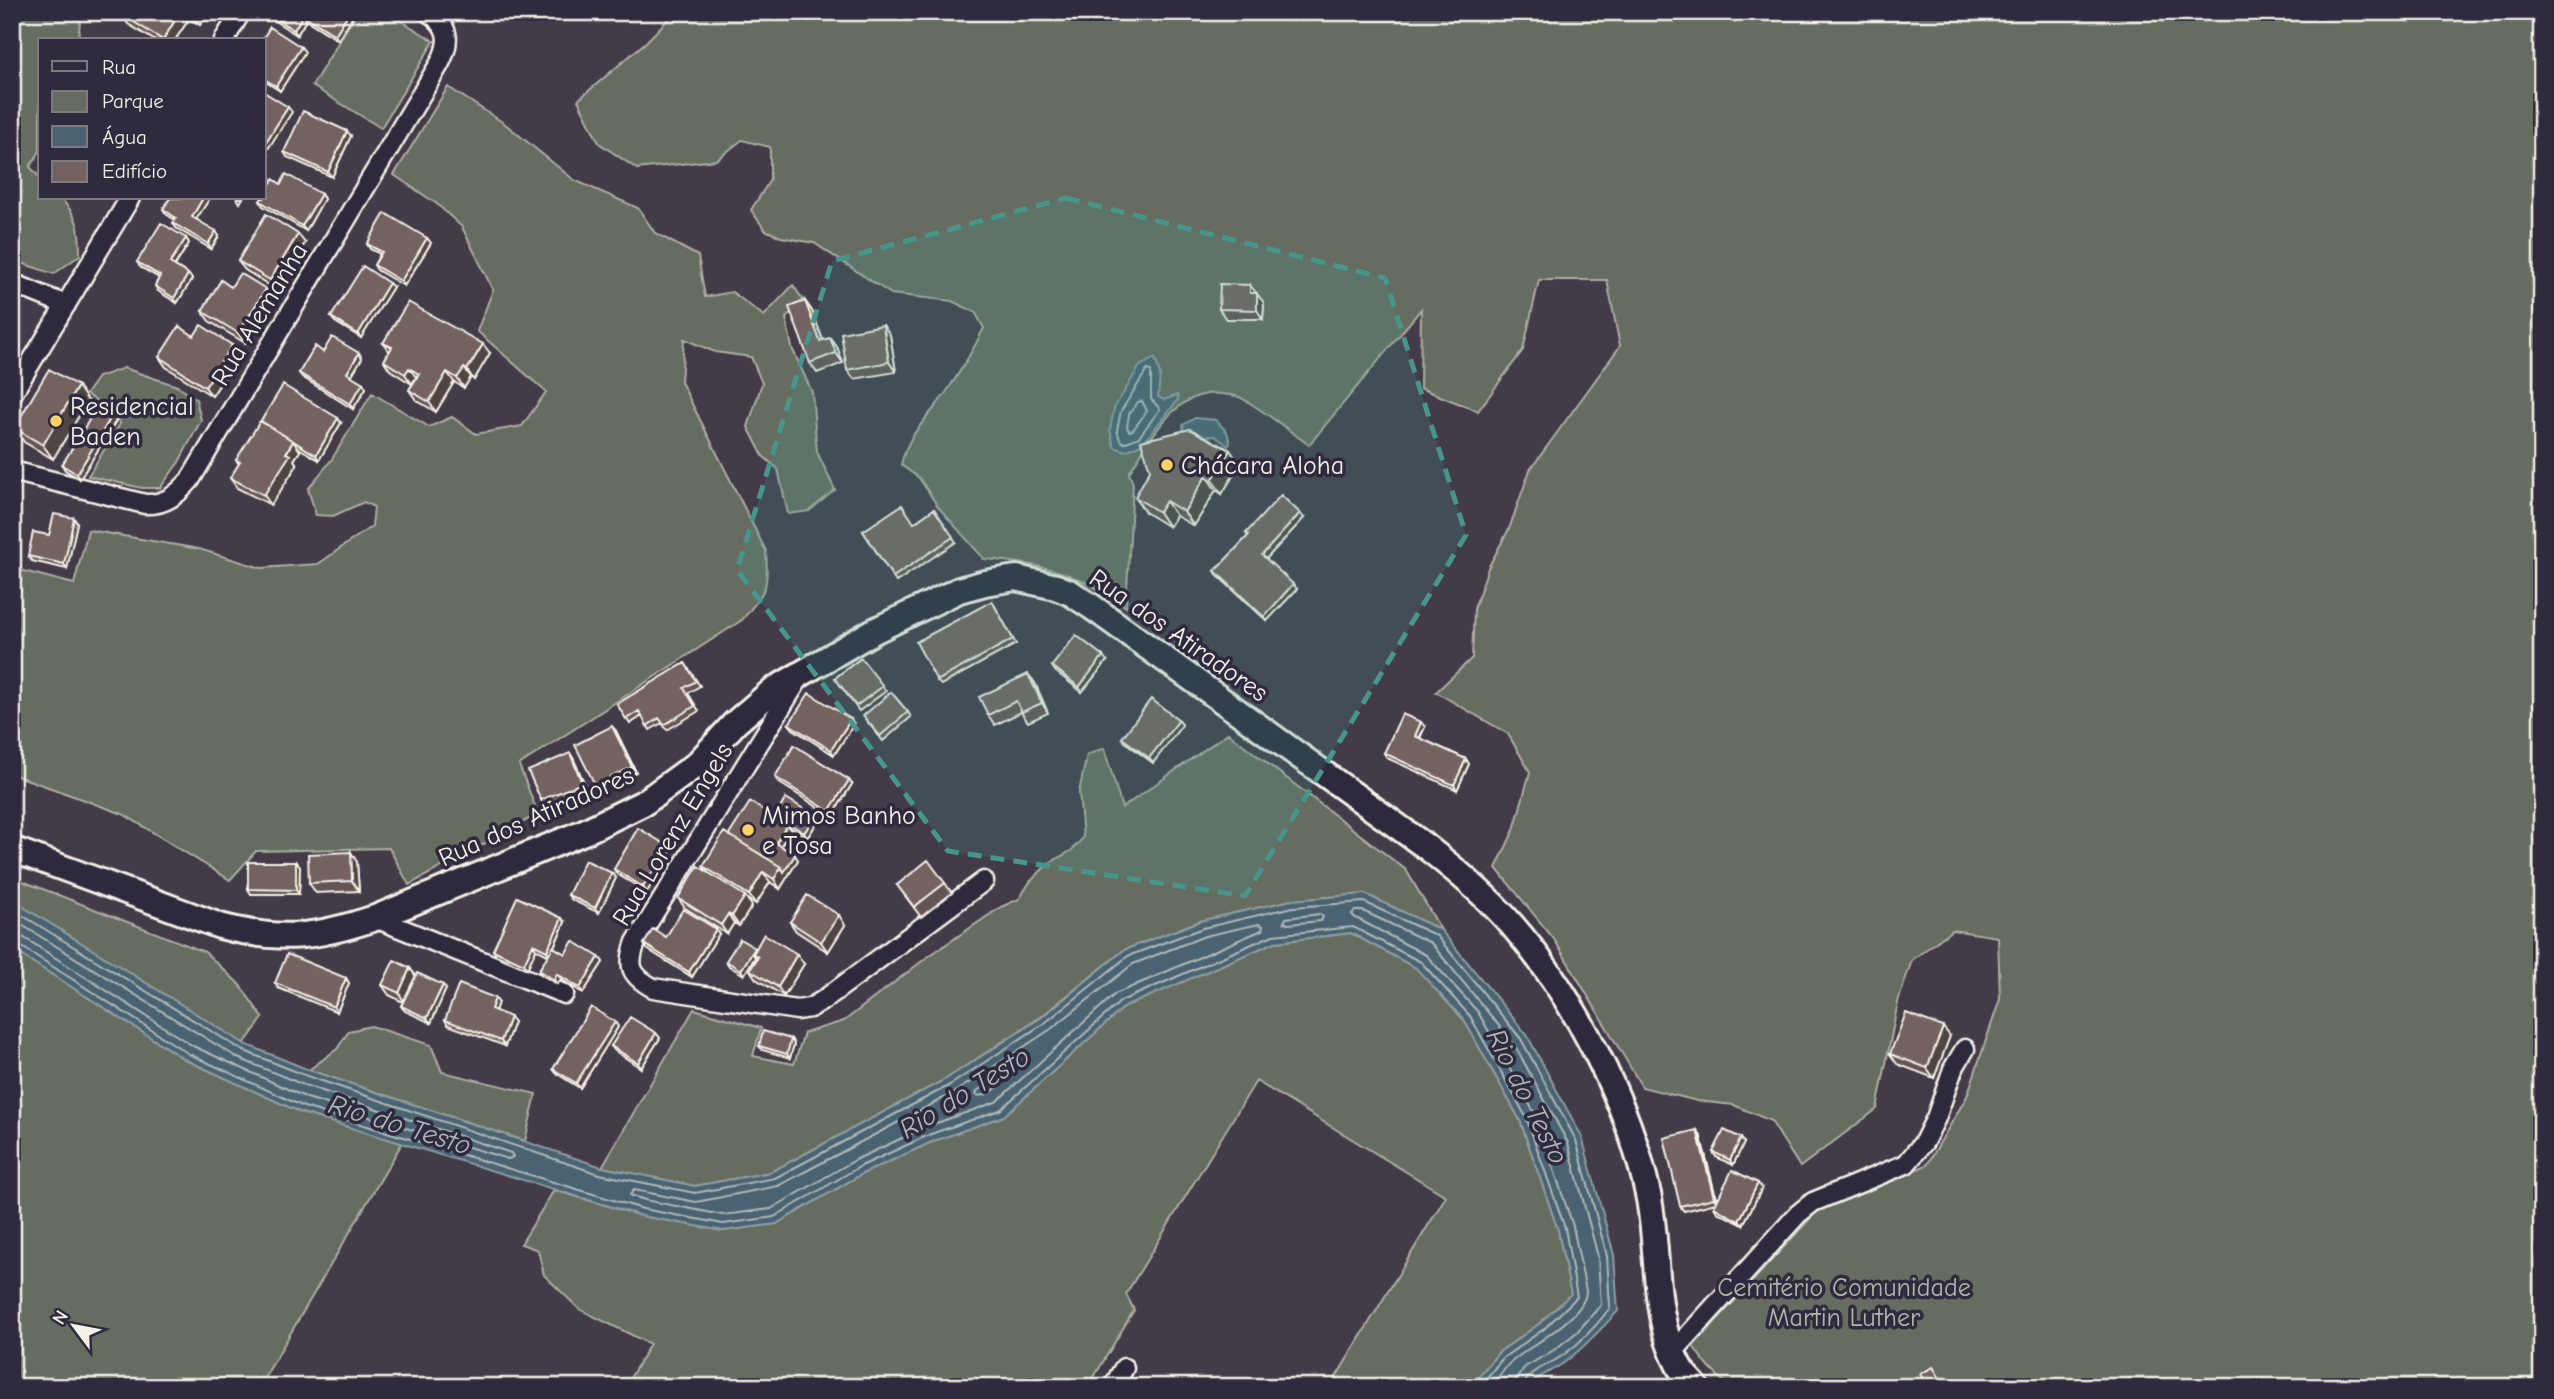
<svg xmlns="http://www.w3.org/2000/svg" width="2554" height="1399" font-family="'Comic Neue',sans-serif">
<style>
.green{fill:#666c5f;stroke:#adaea4;stroke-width:2}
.water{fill:#4a6372;stroke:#8e9ca1;stroke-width:2}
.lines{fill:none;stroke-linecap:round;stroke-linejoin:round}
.shore{stroke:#b0b8b9;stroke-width:2}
.street-casing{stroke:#f4f1e8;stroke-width:23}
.secondary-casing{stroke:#f4f1e8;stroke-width:30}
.street{stroke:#2f2a3d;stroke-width:18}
.secondary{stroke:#2f2a3d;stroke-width:24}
.wall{fill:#635453;stroke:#f4f1e8;stroke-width:2}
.shaded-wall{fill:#504543;stroke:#f4f1e8;stroke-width:2}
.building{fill:#736260;stroke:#f4f1e8;stroke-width:2}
.marked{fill:#48958c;fill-opacity:0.2;stroke:#48958c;stroke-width:5;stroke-dasharray:14 9;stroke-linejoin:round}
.poi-dot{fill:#ffd166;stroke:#2f2a3d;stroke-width:2.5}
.labels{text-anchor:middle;stroke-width:7;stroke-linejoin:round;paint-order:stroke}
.street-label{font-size:26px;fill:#f4f1e8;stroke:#2f2a3d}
.poi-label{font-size:26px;fill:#f4f1e8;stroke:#2f2a3d;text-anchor:start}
.park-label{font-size:26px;fill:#b4b5aa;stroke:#2f2a3d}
.water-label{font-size:28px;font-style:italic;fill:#b0b8b9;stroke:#2f2a3d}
</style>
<rect width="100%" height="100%" fill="#433b48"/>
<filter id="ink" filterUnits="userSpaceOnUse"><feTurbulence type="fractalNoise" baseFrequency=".0143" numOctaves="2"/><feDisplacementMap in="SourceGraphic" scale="14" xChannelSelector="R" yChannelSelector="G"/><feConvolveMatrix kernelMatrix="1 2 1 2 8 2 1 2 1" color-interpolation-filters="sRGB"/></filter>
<g filter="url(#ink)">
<path class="green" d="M12,12H81L78,40H40V151L30,167L40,178V198H60C79,217 80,229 80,255L54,274L12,260Z
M357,12H387L434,41L381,128L312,86Z
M675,12H2542V1387H1731C1714,1375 1704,1362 1693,1346L1818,1210L1927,1165L1967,1096L2000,999L1998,937L1952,930L1912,960L1898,1002L1877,1109L1800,1167L1771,1121L1734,1105L1697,1101L1642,1087L1554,939L1496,868L1514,830L1530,772L1508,734L1436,692L1472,658L1474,609L1488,568L1509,529L1530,470L1620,346L1607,280H1539L1523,350L1478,411L1420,388L1421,309L1309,445C1288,430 1266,412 1243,399C1237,395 1229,395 1222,394C1176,387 1150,441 1129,473L1133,484L1126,607C1076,572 1045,564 984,559L939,508L919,478L901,465C908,432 929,418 947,391C961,371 973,350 984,328L975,312L952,301L891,294L814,243L781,237L765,230L751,210L770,180V147L742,140L716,160L637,169L599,143L578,100L646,42Z
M448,87L504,123L574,180L638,208L655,233L698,256L705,297L732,292L764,316L793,285L803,300L786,318L792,348L812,392L817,452L835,490L809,511L788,514L778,469L763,456L748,427L762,383L751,357L715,352L684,339L681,382L766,551C769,590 766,590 742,620L519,765L538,814L409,885L389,848L256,851L230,880L123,814L12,774V568L74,584L88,530L199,549L261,568L318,564L372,526L374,507L364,502L333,516L316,515L308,489L332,459L372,393L429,427L452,417L476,434L522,426L546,392L477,331L493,290L462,227L437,204L394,175Z
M124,368L177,386L196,399L201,420L179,462L160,488H142L88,476L120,424L118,416L86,394L98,377Z
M1228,733L1406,870L1441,930L1365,894L1292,900L1200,921L1124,950L1042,1016L946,1079L771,1172L695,1186L602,1167L694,1009L761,1028L753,1056L794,1064L804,1033L844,1021L926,958L1001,907L1019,899L1030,882L1049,863L1071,851L1083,838L1079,792L1087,755L1104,748L1122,808Z
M12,877L205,952L239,984L263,1018L244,1044L12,900Z
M1351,933L1416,968L1464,1020L1520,1120L1558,1230L1571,1294L1539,1324L1498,1353L1470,1387H1330L1446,1196L1256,1081L1126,1294L1134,1310L1088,1387H625L650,1344L579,1309L544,1275L538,1250L521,1244L554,1190L642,1216L723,1231L776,1224L862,1174L934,1141L1004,1116L1124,1007L1275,942Z
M12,949L186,1060L302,1113L402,1143L259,1387H12Z
M371,1026L431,1045L442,1072L536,1094L525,1141L309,1070L337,1049L349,1031Z"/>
<path class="water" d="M1155,358L1160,375L1158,397L1164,400L1177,395L1178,400L1143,443L1126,451L1114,447L1110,430L1114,408L1140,366Z
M1195,418L1216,420L1227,432L1230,443L1228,446L1215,436L1198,437L1184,433L1183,425Z
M1365,894L1441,930L1527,1035L1582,1137L1614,1255L1618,1311C1601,1329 1585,1347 1565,1362C1553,1371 1539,1375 1528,1387H1470L1498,1353L1539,1324L1571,1294L1558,1230L1520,1120L1464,1020L1416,968L1351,933L1275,942L1124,1007L1004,1116L934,1141L862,1174L776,1224L723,1231L642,1216L302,1113L186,1060L12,949V900L245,1044L309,1070L602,1167L695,1186L771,1172L946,1079L1042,1017L1124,950L1200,921L1292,900Z"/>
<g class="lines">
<path class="shore" d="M1147,370L1151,371V399L1160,409L1139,437L1124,443L1120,440L1117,430L1121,411Z
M1142,401L1147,411L1133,430L1129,431L1127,427L1129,414L1138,402Z
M12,909L242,1050L307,1076L599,1174L695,1193L775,1178L950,1085L1046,1022L1128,956L1203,928L1293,907L1364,902L1437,936L1521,1039L1576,1140L1607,1256L1610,1308C1596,1326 1577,1347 1557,1359C1545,1367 1526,1371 1524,1387
M1320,914L1323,917L1321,921L1288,924L1284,922L1286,918Z
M12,919L238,1058L304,1085L511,1153L513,1157L508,1159L307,1098L193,1046L23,937L12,935
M1259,924L1263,926L1262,930L1115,994L996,1102L928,1126L855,1160L771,1209L723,1215L645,1200L630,1195L634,1190L696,1202L778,1186L955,1092L1051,1029L1133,964L1205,936Z
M12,944L19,945L189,1054L304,1107L643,1209L723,1224L774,1217L859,1167L931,1134L1000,1110L1121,1001L1273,935L1353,927L1421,962L1470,1016L1526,1117L1565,1228L1577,1297L1544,1329L1503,1358L1479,1387
M1001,1075L1005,1076V1080C997,1088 988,1098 976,1095L977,1091Z
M1491,1387C1496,1380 1502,1372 1508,1365C1526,1347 1586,1318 1586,1291L1573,1226L1535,1114L1478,1012L1426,955L1354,917L1352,914L1355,911H1363L1431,943L1514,1044L1568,1143L1598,1257L1601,1305L1577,1332L1554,1350L1525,1367L1517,1377L1515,1387"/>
<defs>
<path id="street" d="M224,40L241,12
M12,283L66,305
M12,394L130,198
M12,471L145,504C165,505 177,495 190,480L440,63C451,41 450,26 428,12
M800,677L636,942C627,966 630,975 653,988L797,1010L810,1008L822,1001L984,881
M375,918L564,994
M1673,1352L1798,1214L1813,1202L1906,1164L1924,1142L1936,1118L1953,1069L1965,1049
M1113,1387L1124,1368"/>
<path id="secondary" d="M12,849L220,926C281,942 315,938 375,918L584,832L645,802L697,764L735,723L772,691L874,631L959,590L985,583L1016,578L1056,587L1071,593L1092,607L1425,846C1456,870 1486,895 1512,925C1573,995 1629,1103 1648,1194C1660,1250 1651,1315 1679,1366C1683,1374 1690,1380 1696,1387"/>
</defs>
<use href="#street" class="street-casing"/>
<use href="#secondary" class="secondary-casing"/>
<use href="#street" class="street"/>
<use href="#secondary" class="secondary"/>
</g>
<path class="wall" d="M122,12H208L200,25L189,19L175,40H154L128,24L121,14Z
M267,12H355V13L338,40L306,20L297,35L270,18L266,13Z
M264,40L301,47L305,52L280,91L264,81Z
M351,136L332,177L287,157L284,152Z
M281,184L321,194L324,199L306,231L263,206L260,201Z
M170,198H210L196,219L219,236L211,249L176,228L173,223L175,220L166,214L163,209Z
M186,238L189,243L175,266L188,274L192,279L177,303L158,291L155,286L159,278L140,267L137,262Z
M427,238L431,243L404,286L377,270L374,265L380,254L370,249L367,244Z
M305,243L277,290L245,270L238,261Z
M393,287L361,338L335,322L331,317Z
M1256,293L1264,303L1263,319H1226L1219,309Z
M273,298L245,343L209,321L202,311Z
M805,301L812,311L823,340L830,338L837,347L843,363L817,373L810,363Z
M890,335L896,372L854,379L847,370Z
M194,336L232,345L239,354L212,396L166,367L159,357Z
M383,343L490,353L474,380L471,377L464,388L454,382L436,412L416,400L409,390L416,378V377L412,384L390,370L384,361L389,351Z
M323,352L359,353L362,358L351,376L363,383L366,388L353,409L302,377L299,373Z
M88,401L53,459L24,442L14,428Z
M113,414L117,419L80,479L65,470L62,465Z
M341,423L319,460L297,447L300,451L294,460L297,465L271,505L237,488L230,478L239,464L236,460Z
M1240,464L1222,494L1216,490L1194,526L1176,516L1169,527L1145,512L1135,497Z
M934,509L956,542L896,582L863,531L914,523Z
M1304,518L1266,559L1297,589L1267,621L1218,576L1215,571L1248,536L1246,533Z
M77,523L67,569L32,561L28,556L49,535Z
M992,601L1016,644L941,685L937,681Z
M861,658L886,691L859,711L835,678Z
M1107,661L1082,692L1055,671L1052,666Z
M685,663L700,686L688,693L699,711L667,730L662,723L650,730L642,716L630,724L617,704Z
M1028,674L1035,683L1048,713L1028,722L1021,712L995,725L988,715Z
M908,712L911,717L883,741L866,720Z
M1179,720L1182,725L1153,763L1125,742L1122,738Z
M789,724H854L834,755L793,729Z
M1425,727L1420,738L1466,759L1469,764L1457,790L1387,758L1384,753Z
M616,731L636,772L599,790L595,785Z
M570,753L573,758L586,787L544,805L541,800Z
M775,777L852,784L832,816L778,782Z
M776,815L818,821L807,838L787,825L791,830L781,846L798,860L780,889L770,882L756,904L747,899L752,906L739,926L734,923L727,934L685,908L678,898L708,873L703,866L779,820Z
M671,851L647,892L617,874L614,869Z
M296,862L300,867L299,894H251L248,889Z
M357,862L359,891L316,893L309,883Z
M612,873L616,878L599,913L572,900L568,895Z
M945,883L952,893L921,917L897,885Z
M565,922L554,947L565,954L599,957L603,962L583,993L561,979L557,984L542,975L539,970L548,955L536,949L527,969L496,955L493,950Z
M790,922L845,925L828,952L796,931Z
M719,934L692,977L647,949L644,944L666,937Z
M755,949L804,964L784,996L756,979L750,970L756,959L755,957L744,975L729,966L726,961Z
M410,968L416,976L446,989L431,1023L405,1011L401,1006L403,1002L389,995L382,985Z
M346,978L349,983L337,1012L278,988L275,983Z
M495,998L498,1002L495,1011L514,1022L505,1046L448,1025L445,1020Z
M615,1022L618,1027L580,1088L556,1073L553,1069Z
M656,1033L660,1038L641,1068L615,1051L611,1046Z
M1950,1036L1934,1078L1897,1064L1890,1054Z
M791,1039L794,1044L790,1058L762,1050L759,1046Z
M1697,1130L1700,1134L1717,1201L1762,1188L1743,1225L1717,1212L1714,1207L1716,1203L1684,1211L1680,1206Z
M1744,1143L1733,1165L1716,1157L1713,1152Z"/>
<path class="shaded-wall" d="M180,12H185L189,19L175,40H163Z
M196,12H208L200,25L193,16Z
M349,12L355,13L338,40L335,35Z
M303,15L306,20L297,35L294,30Z
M301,47L305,52L280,91L276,86Z
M288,107L292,112L266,152L269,156L264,164V154L266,151L264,149V145Z
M347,131L351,136L332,177L328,172Z
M321,194L324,199L306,231L302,226Z
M203,198H210L195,221L192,217Z
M237,198H243L240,203Z
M216,231L219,236L211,249L208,244Z
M298,234L305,243L277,290L270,280Z
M186,238L189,243L173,268L170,263Z
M427,238L431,243L404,286L401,281Z
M188,274L192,279L177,303L174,298Z
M389,283L393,287L361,338L358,334Z
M1250,285L1264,303L1263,319L1257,310L1250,293Z
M266,289L273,298L245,343L238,333Z
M805,301L812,311L827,351L820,341Z
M12,319L13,321L12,350Z
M883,325L890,335L896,372L889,362Z
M830,338L837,347L843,363L836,353Z
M483,344L490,353L474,380L467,370Z
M232,345L239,354L212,396L205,387Z
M359,353L362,358L350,378L347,373Z
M409,368L416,377L412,384L405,374Z
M464,368L471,377L464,388L457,378Z
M447,372L454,382L436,412L429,402Z
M363,383L366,388L353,409L350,404Z
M78,386L88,401L53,459L43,445Z
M113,414L117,419L80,479L77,474Z
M338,418L341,423L319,460L316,455Z
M293,441L300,451L294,460L297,465L271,505L264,495Z
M1230,450L1240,464L1222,494L1212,480Z
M1206,476L1216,490L1194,526L1184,512Z
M1166,501L1176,516L1169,527L1159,512Z
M14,510L20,520L12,549V515Z
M1300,513L1304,518L1265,560L1262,555Z
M74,518L77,523L67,569L64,564Z
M1293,584L1297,589L1267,621L1264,617Z
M1103,656L1107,661L1082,692L1079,687Z
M1028,674L1035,683L1048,713L1042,703Z
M851,719L854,724L834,755L831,750Z
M1179,720L1182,725L1153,763L1149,758Z
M1421,722L1425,727L1418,740L1415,736Z
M612,726L616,731L636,772L632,767Z
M570,753L573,758L586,787L582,783Z
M1466,759L1469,764L1457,790L1454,785Z
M849,780L852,784L832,816L829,811Z
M815,816L818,821L807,838L804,833Z
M787,825L791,830L779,848L776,843Z
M668,846L671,851L647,892L643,887Z
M351,852L357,862L359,891L352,881Z
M795,855L798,860L780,889L774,879L781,867Z
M296,862L300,867L299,894L296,890Z
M763,872L770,882L756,904L749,895Z
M612,873L616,878L599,913L595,908Z
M745,896L752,906L739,926L732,916Z
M728,914L734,923L727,934L721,925Z
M839,915L845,925L828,952L821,942Z
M562,918L565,922L550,955L547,951Z
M716,929L719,934L692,977L689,972Z
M533,944L536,949L527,969L524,964Z
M755,948L758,953L753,954L755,957L744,975L741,970Z
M797,954L804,964L784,996L778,987Z
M599,957L603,962L583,993L580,988Z
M410,968L417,978L405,1003L399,993Z
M557,974L561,979L557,984L554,980Z
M346,978L349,983L337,1012L334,1007Z
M443,985L446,989L431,1023L427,1018Z
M495,998L498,1002L494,1014L491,1009Z
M510,1017L514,1022L505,1046L501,1041Z
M615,1022L618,1027L580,1088L576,1083Z
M1943,1027L1950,1036L1934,1078L1927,1068Z
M656,1033L660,1038L641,1068L638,1063Z
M791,1039L794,1044L790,1058L787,1054Z
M1697,1130L1700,1134L1717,1203L1714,1198Z
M1741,1138L1744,1143L1733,1165L1730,1160Z
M1758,1183L1762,1188L1743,1225L1739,1221Z"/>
<path class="building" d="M122,12H180L163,40L121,14Z
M267,12H349L335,35L303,15L294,30L266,13Z
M270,27L301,47L276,86L264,79V40H262Z
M264,92L288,107L264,145Z
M303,111L347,131L328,172L284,152Z
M286,174L321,194L302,226L260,201L262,198H264V194L273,179L281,184Z
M170,198H203L192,217L216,231L208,244L173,223L176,218L163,209Z
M385,213L427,238L401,281L374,265L382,252L367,244Z
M266,214L298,234L270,280L238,261Z
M161,223L186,238L170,263L188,274L174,298L155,286L160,276L137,262Z
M363,266L389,283L358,334L331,317Z
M240,273L266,289L238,333L202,311L221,280L231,287Z
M1220,284L1250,285V293H1257V310L1219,309Z
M805,301L820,341L830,338L836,353L810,363L789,307Z
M408,302L483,344L467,370L464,368L457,378L447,372L429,402L409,390L419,374L409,368L405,374L384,361L392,347L383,343Z
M201,325L232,345L205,387L159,357L179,326L194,336Z
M883,325L889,362L847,370L841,333Z
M332,337L359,353L347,373L363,383L350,404L299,373L315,346L323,352Z
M49,369L78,386L43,445L14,428Z
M283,385L338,418L316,455L261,421Z
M98,405L113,414L77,474L62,465Z
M260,421L293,441L286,453L290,455L264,495L230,478L240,462L236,460Z
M1190,429L1230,450L1212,480L1206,476L1184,512L1166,501L1159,512L1135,497L1150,470L1141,441Z
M1281,495L1300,513L1262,555L1293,584L1264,617L1215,571L1249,535L1246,533Z
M902,505L914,523L934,509L953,537L893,577L863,531Z
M54,514L74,518L64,564L28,556L33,532L49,535Z
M992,601L1013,639L937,681L916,642Z
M1076,635L1103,656L1079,687L1052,666Z
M861,658L883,686L856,706L835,678Z
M685,663L696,681L684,688L695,706L664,725L659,718L647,726L639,711L626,719L617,704Z
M1028,674L1042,703L1022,712L1016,701L988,715L979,697Z
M891,692L908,712L880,736L863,716Z
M809,693L851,719L831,750L789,724Z
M1151,699L1179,720L1149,758L1122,738Z
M1402,714L1421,722L1415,736L1466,759L1454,785L1384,753Z
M612,726L632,767L595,785L575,745Z
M794,745L849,780L829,811L775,777Z
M570,753L582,783L541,800L528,771Z
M786,798L815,816L804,833L776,815Z
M750,802L787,825L776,843L795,855L784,872L781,867L729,835Z
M638,828L668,846L643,887L614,869Z
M724,832L781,867L774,879L763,872L749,895L703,866Z
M351,852L352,881L309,883L308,854Z
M585,860L612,873L595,908L568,895Z
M928,860L945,883L914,907L897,885Z
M248,862H296V890L248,889Z
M698,866L745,896L732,916L728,914L721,925L678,898Z
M807,895L839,915L821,942L790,922Z
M517,897L562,918L547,951L533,944L524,964L493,950Z
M683,909L716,929L689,972L644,944L653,929L666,937Z
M764,934L797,954L778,987L750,970L758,957L753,954Z
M740,939L755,948L741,970L726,961Z
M573,941L599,957L580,988L557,974L554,980L539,970L553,947L565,954Z
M287,954L346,978L334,1007L275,983Z
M394,960L410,968L399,993L382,985Z
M417,973L443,985L427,1018L401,1006Z
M459,984L495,998L491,1009L510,1017L501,1041L445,1020Z
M591,1007L615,1022L576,1083L553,1069Z
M1906,1013L1943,1027L1927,1068L1890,1054Z
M630,1017L656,1033L638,1063L611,1046Z
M763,1031L791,1039L787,1054L759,1046Z
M1697,1130L1714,1198L1680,1206L1664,1138Z
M1724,1130L1741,1138L1730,1160L1713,1152Z
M1732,1170L1758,1183L1739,1221L1714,1207Z
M1933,1367L1944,1385L1940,1387H1928L1920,1374Z"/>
</g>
<path class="marked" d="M1066,198L1385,278L1466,535L1245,896L948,851L737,570L832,261Z"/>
<g class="poi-dot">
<circle cx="56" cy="421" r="7"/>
<circle cx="1167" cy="465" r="7"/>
<circle cx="748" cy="830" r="7"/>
</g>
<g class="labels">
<g class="street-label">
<text transform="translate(259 314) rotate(-59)" y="9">Rua Alemanha</text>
<text transform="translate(1179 635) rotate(35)" y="9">Rua dos Atiradores</text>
<text transform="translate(536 816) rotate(-24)" y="9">Rua dos Atiradores</text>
<text transform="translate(672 834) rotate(-59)" y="9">Rua Lorenz Engels</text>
</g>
<g class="poi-label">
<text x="70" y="415">Residencial<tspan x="70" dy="30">Baden</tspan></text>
<text x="1181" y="474">Chácara Aloha</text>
<text x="762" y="824">Mimos Banho<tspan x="762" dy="30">e Tosa</tspan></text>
</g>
<g class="park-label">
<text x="1844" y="1296">Cemitério Comunidade<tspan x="1844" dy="30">Martin Luther</tspan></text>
</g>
<g class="water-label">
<text transform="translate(964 1092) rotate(-32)" y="10">Rio do Testo</text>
<text transform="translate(1528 1096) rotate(63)" y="10">Rio do Testo</text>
<text transform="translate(400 1124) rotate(17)" y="10">Rio do Testo</text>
</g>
</g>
<rect width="2554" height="1399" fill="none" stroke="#2f2a3d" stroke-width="42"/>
<rect x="21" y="21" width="2512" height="1357" fill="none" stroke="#f4f1e8" stroke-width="2.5" filter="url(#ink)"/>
<rect x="38" y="38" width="228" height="161" fill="#2f2a3d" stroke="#7e7a81" stroke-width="2"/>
<rect x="52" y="61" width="35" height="10" fill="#2f2a3d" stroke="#7e7a81" stroke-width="2"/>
<text x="102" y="74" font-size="21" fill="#f4f1e8">Rua</text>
<rect x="52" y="91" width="35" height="21" fill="#666c5f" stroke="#7e7a81" stroke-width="2"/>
<text x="102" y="108" font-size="21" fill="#f4f1e8">Parque</text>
<rect x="52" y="126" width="35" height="21" fill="#4a6372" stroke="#7e7a81" stroke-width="2"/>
<text x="102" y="144" font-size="21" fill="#f4f1e8">Água</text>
<rect x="52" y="161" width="35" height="21" fill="#736260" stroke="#7e7a81" stroke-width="2"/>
<text x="102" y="178" font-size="21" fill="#f4f1e8">Edifício</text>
<g transform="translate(74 1326) rotate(302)" stroke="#2f2a3d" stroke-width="5" paint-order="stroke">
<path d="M0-5L12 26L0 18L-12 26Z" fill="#f4f1e8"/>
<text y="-10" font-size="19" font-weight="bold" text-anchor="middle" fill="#f4f1e8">N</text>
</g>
</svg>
